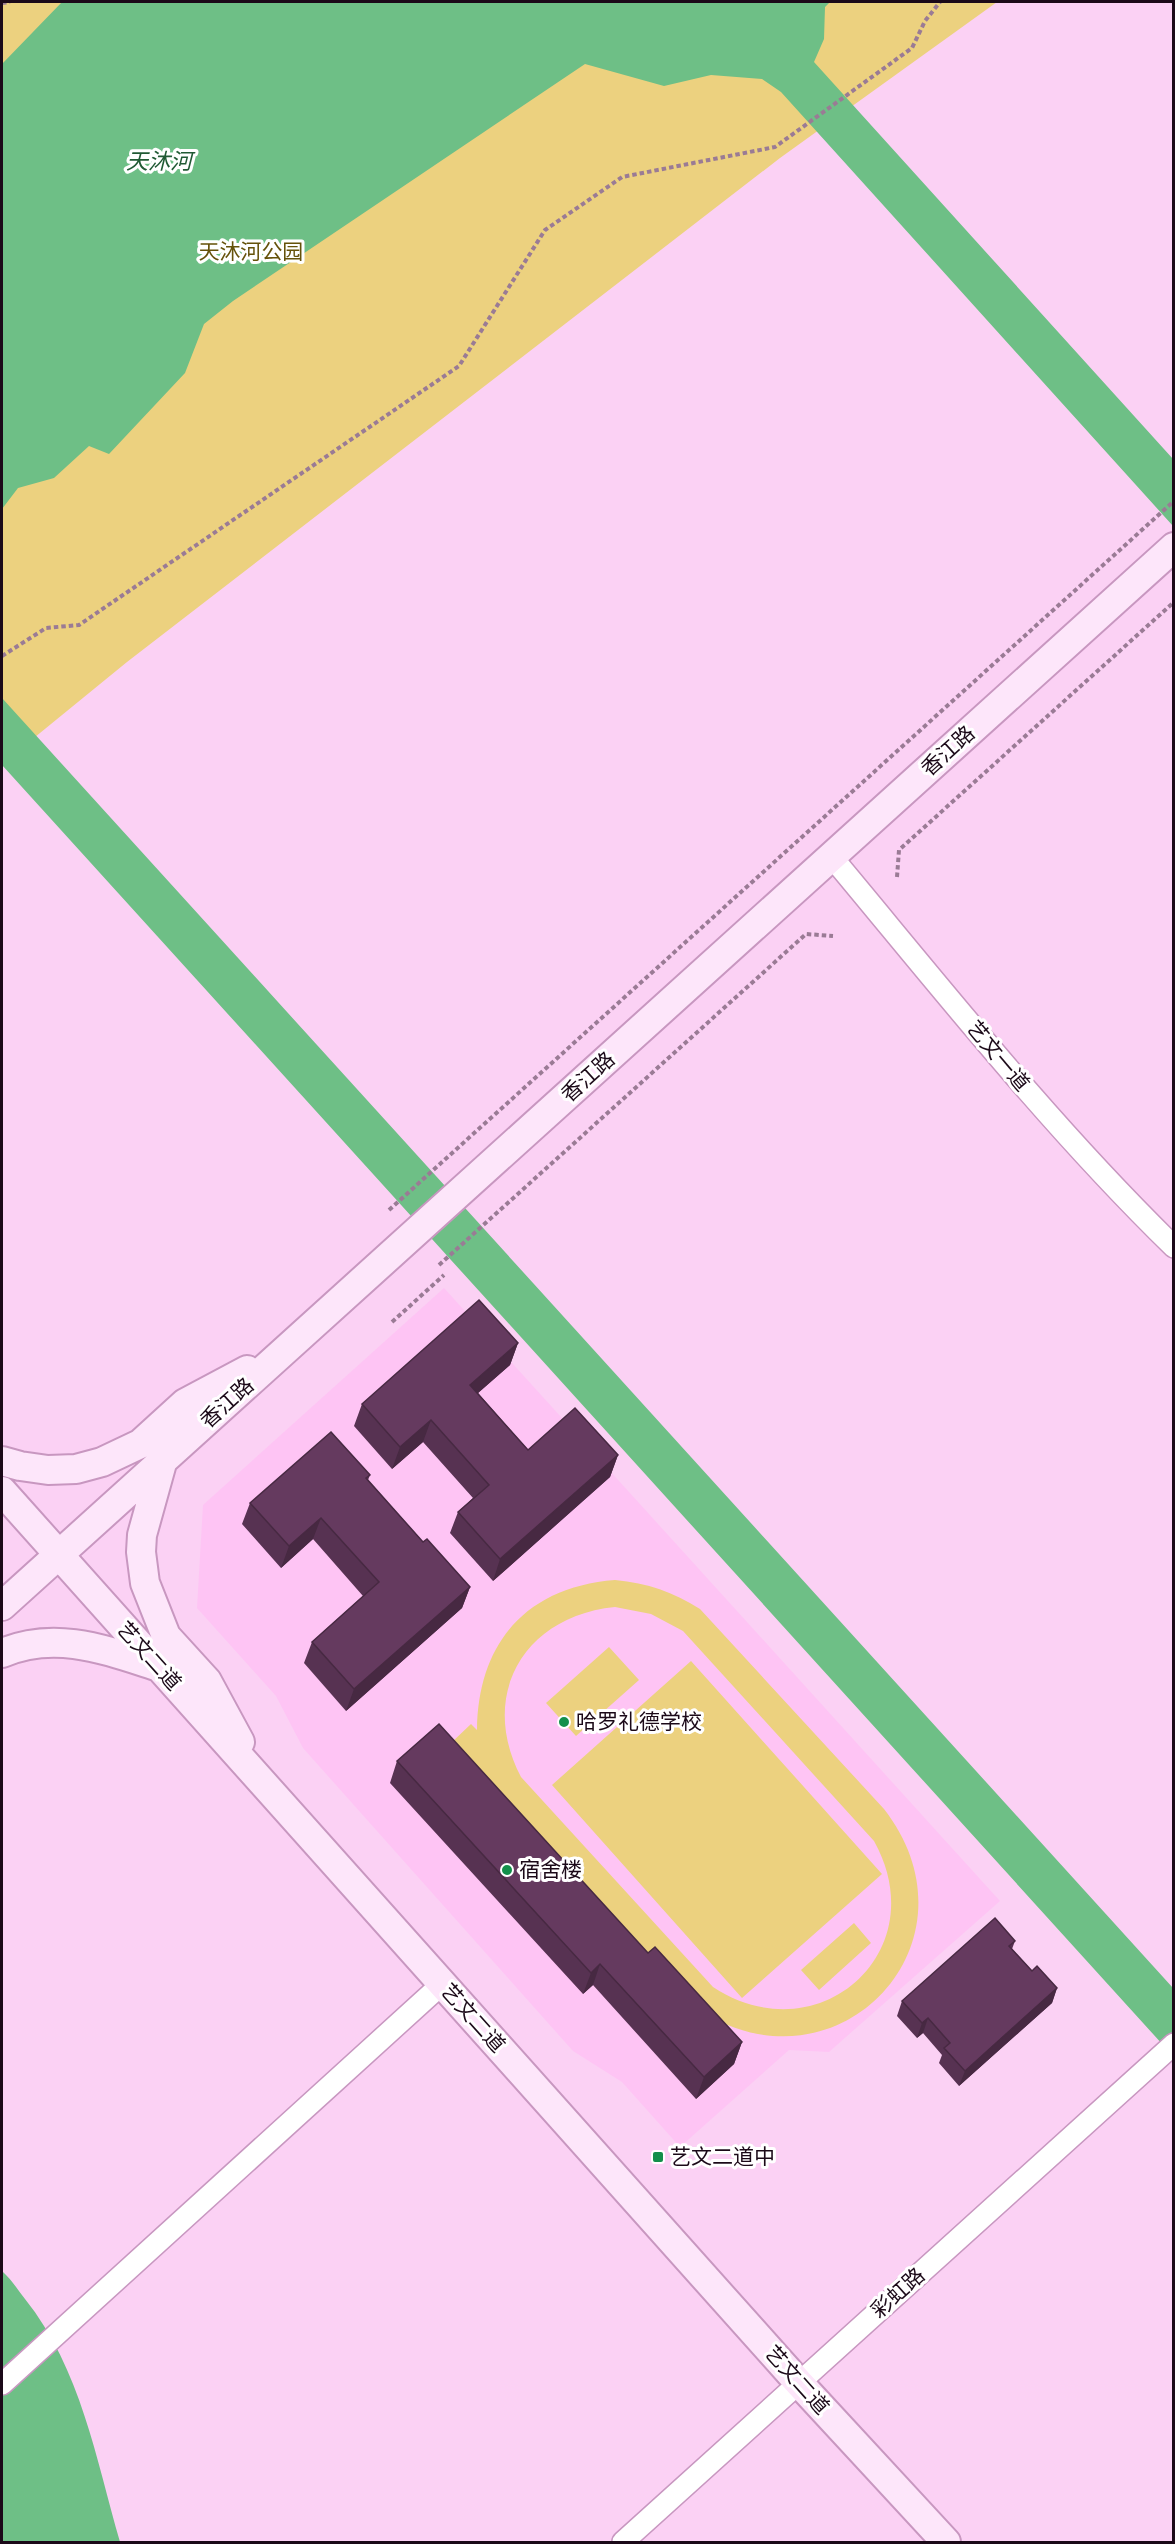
<svg xmlns="http://www.w3.org/2000/svg" width="1175" height="2544" font-family="'Fira Sans','Noto Sans SC',sans-serif">
<style>
.built{fill:#fec4f4}
.green{fill:#ecd17f;fill-rule:evenodd}
.water{fill:#6ebf86}
.lines{fill:none;stroke-linecap:round;stroke-linejoin:round}
.street-casing{stroke:#c897c0;stroke-width:24}
.secondary-casing{stroke:#c897c0;stroke-width:32}
.path{stroke:#9a7b95;stroke-width:4;stroke-dasharray:4.5 3;stroke-linecap:butt}
.street{stroke:#fff;stroke-width:21}
.secondary{stroke:#fde6fa;stroke-width:28}
.wall{fill:#573252}
.shaded-wall{fill:#472942}
.building{fill:#653a5f;stroke:#472942;stroke-width:1.5}
.poi-dot{fill:#138f4b;stroke:#fff;stroke-width:2}
.labels{text-anchor:middle;stroke-width:6;stroke-linejoin:round;paint-order:stroke}
.park-label{font-size:21px;fill:#65520a;stroke:#fff}
.street-label{font-size:21px;fill:#1b0918;stroke:#fff}
.poi-label{font-size:21px;fill:#1b0918;stroke:#fff;text-anchor:start}
.water-label{font-size:22px;font-style:italic;fill:#205a34;stroke:#fff}
</style>
<rect width="100%" height="100%" fill="#fbd1f4"/>
<path class="built" d="M444,1288L1000,1901L829,2052L789,2050L680,2147L622,2082L573,2051L303,1748L276,1696L197,1608L203,1505Z"/>
<path class="green" d="M2,2H997L780,158L127,662L2,764Z
M615,1580C648,1583 673,1592 700,1609L884,1809C988,1943 836,2102 696,2008L451,1743L471,1724L477,1730C478,1642 527,1587 615,1580ZM615,1607L651,1614L683,1631L874,1841C936,1952 818,2056 713,1987L521,1777C478,1695 524,1616 615,1607Z
M609,1647L639,1680L576,1736L546,1703Z
M691,1661L882,1874L742,1998L552,1785Z
M854,1923L871,1943L819,1990L801,1970Z"/>
<path class="water" d="M62,2H830L825,7L824,39L814,62L1173,459V526L781,92L762,79L711,75L664,86L585,64L233,301L204,324L185,373L109,454L89,446L54,478L18,488L2,509V64Z
M2,698L1173,1988V2056L2,765Z
M2,2271C11,2279 18,2290 25,2299C81,2369 96,2459 120,2542H2Z"/>
<g class="lines">
<defs>
<path id="street" d="M831,856C942,989 1050,1126 1174,1247
M2,2384L442,1984
M623,2542L1174,2044"/>
<path id="secondary" d="M2,1461L20,1466L48,1470L76,1469L102,1462L140,1444L185,1403L247,1370
M162,1463L142,1535L141,1552L145,1583L166,1636L207,1681L240,1742
M2,1491L799,2383L946,2542
M2,1606L1174,547
M2,1653C56,1630 106,1650 159,1667"/>
</defs>
<use href="#street" class="street-casing"/>
<use href="#secondary" class="secondary-casing"/>
<path class="path" d="M2,3L10,2
M2,656L46,628L79,625L459,366L545,230L622,177L775,147L912,48L925,21L940,2
M897,877L899,850L1174,602
M389,1210L1174,501
M439,1265L806,934L833,936
M392,1322L444,1275"/>
<use href="#street" class="street"/>
<use href="#secondary" class="secondary"/>
</g>
<path class="wall" d="M518,1343L510,1365L478,1393L528,1450L618,1455L610,1477L493,1581L450,1533L458,1512L473,1498L423,1442L392,1469L354,1426L362,1404Z
M370,1475L368,1480L423,1542L470,1587L462,1608L346,1711L304,1663L312,1642L363,1596L313,1539L281,1568L242,1524L250,1503Z
M397,1761L742,2042L734,2064L696,2099L593,1985L583,1994L390,1783Z
M1015,1941L1012,1949L1032,1971L1057,1988L1052,2003L959,2086L939,2063L942,2055L923,2033L917,2038L897,2016L902,2001Z"/>
<path class="shaded-wall" d="M518,1343L510,1365L462,1407L470,1385Z
M431,1420L423,1442L392,1469L400,1447Z
M618,1455L610,1477L493,1581L500,1559Z
M321,1518L313,1539L281,1568L289,1546Z
M470,1587L462,1608L346,1711L354,1689Z
M600,1964L593,1985L583,1994L591,1973Z
M1057,1988L1052,2003L959,2086L965,2071Z
M928,2018L923,2033L917,2038L922,2023Z
M742,2042L734,2064L696,2099L704,2077Z"/>
<path class="building" d="M479,1300L518,1343L470,1385L528,1450L575,1408L618,1455L500,1559L458,1512L489,1485L431,1420L400,1447L362,1404Z
M331,1432L370,1475L366,1478L423,1542L427,1539L470,1587L354,1689L312,1642L379,1582L321,1518L289,1546L250,1503Z
M439,1724L648,1953L655,1947L742,2042L704,2077L600,1964L591,1973L397,1761Z
M995,1918L1015,1941L1009,1946L1032,1971L1037,1966L1057,1988L965,2071L944,2048L950,2043L928,2018L922,2023L902,2001Z"/>
<g class="poi-dot">
<circle cx="564" cy="1722" r="6"/>
<circle cx="507" cy="1870" r="6"/>
<rect x="652" y="2151" width="12" height="12" rx="3"/>
</g>
<g class="labels">
<g class="park-label">
<text x="251" y="259">天沐河公园</text>
</g>
<g class="street-label">
<text transform="translate(948 751) rotate(-42)" y="7">香江路</text>
<text transform="translate(998 1056) rotate(50)" y="7">艺文一道</text>
<text transform="translate(588 1077) rotate(-42)" y="7">香江路</text>
<text transform="translate(227 1403) rotate(-42)" y="7">香江路</text>
<text transform="translate(149 1656) rotate(48)" y="7">艺文二道</text>
<text transform="translate(473 2018) rotate(48)" y="7">艺文二道</text>
<text transform="translate(898 2293) rotate(-42)" y="7">彩虹路</text>
<text transform="translate(797 2380) rotate(48)" y="7">艺文二道</text>
</g>
<g class="poi-label">
<text x="576" y="1729">哈罗礼德学校</text>
<text x="519" y="1877">宿舍楼</text>
<text x="670" y="2164">艺文二道中</text>
</g>
<g class="water-label">
<text x="159" y="169">天沐河</text>
</g>
</g>
<rect width="1175" height="2544" fill="none" stroke="#1b0918" stroke-width="6"/>
</svg>
